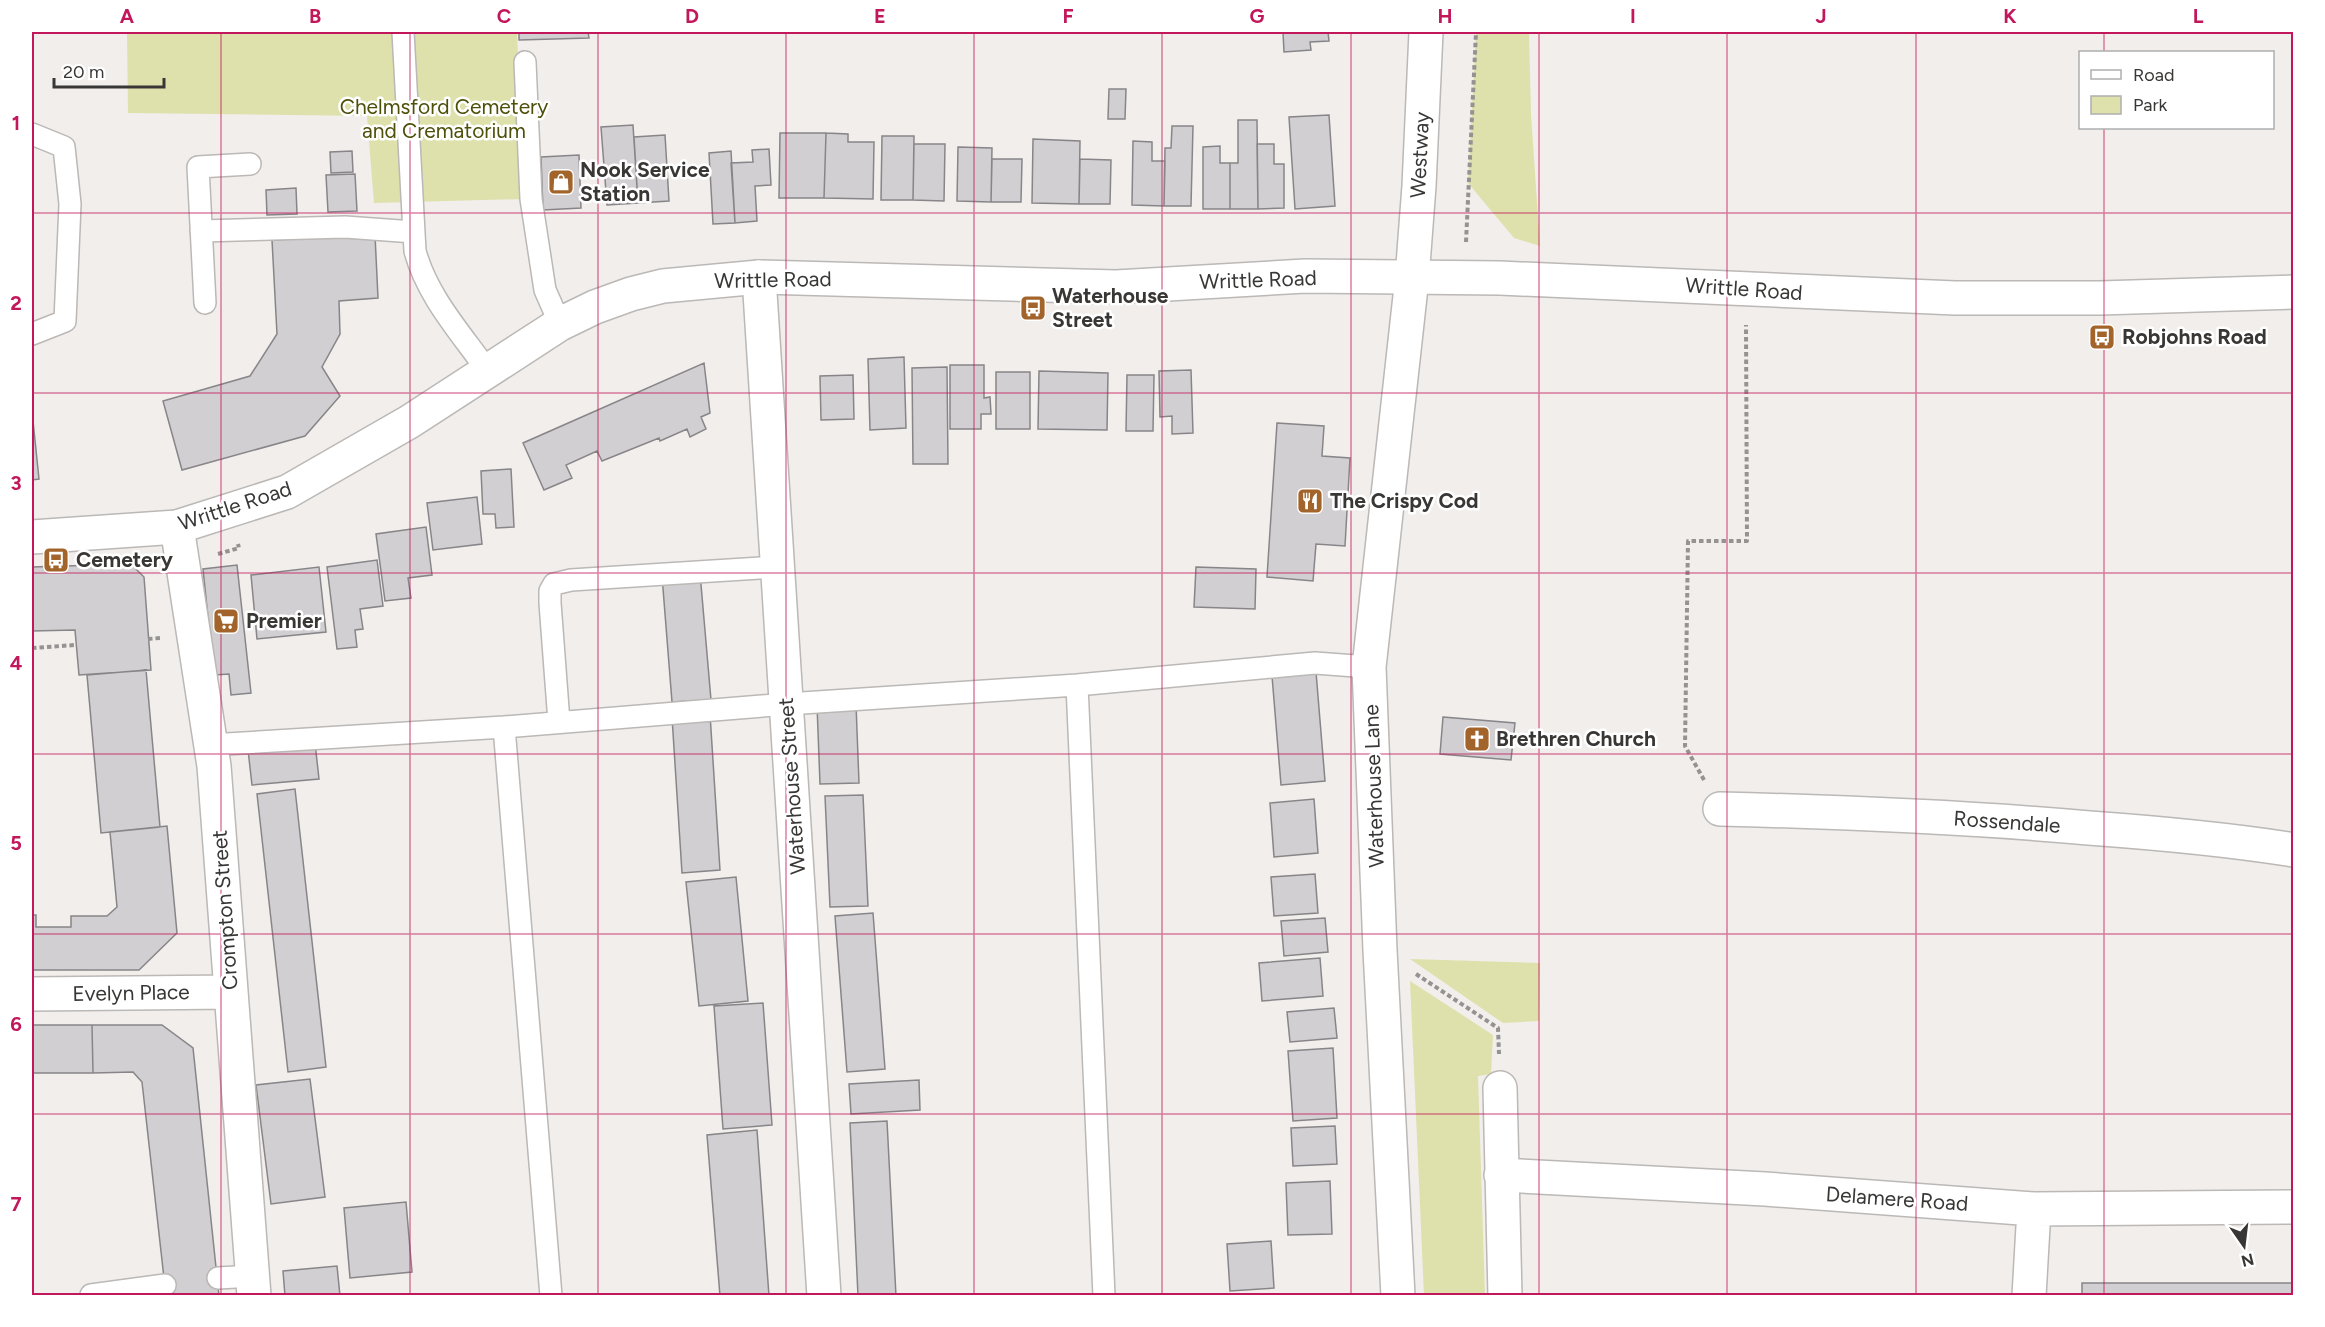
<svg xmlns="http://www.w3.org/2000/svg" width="2325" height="1327" font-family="Figtree,sans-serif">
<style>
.green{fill:#dee1ab}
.building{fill:#d1cfd1;stroke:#888588;stroke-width:1.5}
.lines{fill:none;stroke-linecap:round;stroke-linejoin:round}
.service-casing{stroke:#bbb8b6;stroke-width:24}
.minor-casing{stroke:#bbb8b6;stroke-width:36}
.tertiary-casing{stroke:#bbb8b6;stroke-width:36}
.primary-casing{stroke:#bbb8b6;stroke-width:36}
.path{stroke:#959392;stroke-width:4;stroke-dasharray:4.5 3;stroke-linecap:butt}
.service{stroke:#fff;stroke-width:21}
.minor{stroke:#fff;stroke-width:33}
.tertiary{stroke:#fff;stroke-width:33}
.primary{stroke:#fff;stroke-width:33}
.grid{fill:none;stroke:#c2185b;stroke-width:1.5;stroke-opacity:0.55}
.labels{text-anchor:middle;stroke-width:5;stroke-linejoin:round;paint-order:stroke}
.park-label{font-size:21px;fill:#4e4f09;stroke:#fff}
.street-label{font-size:21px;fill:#383736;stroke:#fff}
.poi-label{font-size:21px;font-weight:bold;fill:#383736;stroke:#fff;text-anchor:start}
.neatline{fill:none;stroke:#c2185b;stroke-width:2}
.grid-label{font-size:20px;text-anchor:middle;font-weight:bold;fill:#c2185b}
</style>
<rect width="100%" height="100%" fill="#f1eeec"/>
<path class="green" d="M127,32H517L523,199L374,203L367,116L128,113Z
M1476,32H1529L1531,115L1540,246L1514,238L1468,183Z
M1410,959L1540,963L1539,1021L1503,1023Z
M1410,981L1493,1035L1491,1074L1478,1076L1485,1295H1424Z"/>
<path class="building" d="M519,32H588L589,38L519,40Z
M1283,32H1328L1329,41L1310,42L1311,50L1284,52Z
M1109,89H1126L1125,119H1108Z
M1329,115L1335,206L1295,209L1289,117Z
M1238,120H1257L1258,209H1230V163H1238Z
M633,125L638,203L607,205L601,127Z
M1172,126H1193L1191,206H1164L1165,148H1171Z
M780,133H826L824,198H779Z
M826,133L848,134V142H874L873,199L824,198Z
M665,135L669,201L638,203L634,137Z
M882,136H914L913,200H881Z
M1033,139L1080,141L1079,204L1032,203Z
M1133,141L1152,142V161H1165L1164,206L1132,205Z
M914,144H945L944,201L913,200Z
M1257,144H1274V164H1284V208L1258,209Z
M1220,146V163H1230V209H1203V147Z
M958,147L992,148L991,202L957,201Z
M769,149L771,185L755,186L757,221L735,223L731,163L753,162L752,150Z
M352,151L353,172L331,173L330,152Z
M731,151L735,223L713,224L709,153Z
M579,155L581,208L543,210L541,157Z
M992,159H1022L1021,202H991Z
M1080,159L1111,160L1110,204H1079Z
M355,174L357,211L328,212L326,175Z
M296,188L297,214L267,215L266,190Z
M375,235L378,298L339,301L340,334L322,367L340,396L305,436L182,470L163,401L250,376L277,334L272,240Z
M904,357L906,428L870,430L868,359Z
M704,363L710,413L701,417L706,429L690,437L687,429L660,441L659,438L602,461L597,451L566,465L572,478L544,490L523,443Z
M950,365H984V398L990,397L991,414H981V429H950Z
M947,367L948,464H913L912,368Z
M1191,370L1193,433L1172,434V416L1160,417L1159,371Z
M1039,371L1108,373L1107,430L1038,429Z
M996,372H1030V429H996Z
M853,375L854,419L821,420L820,376Z
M1127,375H1154L1153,431H1126Z
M32,411L39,479L32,480Z
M1277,423L1324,426L1322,456L1350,458L1345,546L1316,544L1313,581L1267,577Z
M511,469L514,527L496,528L495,514H483L481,471Z
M477,497L482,544L433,550L427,503Z
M426,527L432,575L408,578L411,598L385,601L376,534Z
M377,560L383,606L360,609L363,629L355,630L357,647L337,649L327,567Z
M131,564L144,577L151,670L79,675L75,630L32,631V567Z
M237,565L251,693L231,695L229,674L214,675L203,569Z
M319,567L326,632L257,639L251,575Z
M1196,567L1256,569L1255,609L1194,607Z
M700,573L711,700L672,702L662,576Z
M146,670L160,827L101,833L87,675Z
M1316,672L1325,781L1281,785L1272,676Z
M856,704L859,783L820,784L817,705Z
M710,714L720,870L682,873L672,717Z
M1443,717L1515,723L1511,760L1440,754Z
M315,743L319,779L252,785L248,750Z
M295,789L326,1067L288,1072L257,794Z
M863,795L868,906L830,907L825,796Z
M1314,799L1318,853L1274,857L1270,803Z
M167,826L177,933L139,970H32V915H36V927H71V916H107L117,907L110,832Z
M1315,874L1318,913L1274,916L1271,877Z
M736,877L748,1001L699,1006L686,882Z
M873,913L885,1069L847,1072L835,916Z
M1325,918L1328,952L1284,956L1281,921Z
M1320,958L1323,996L1262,1001L1259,963Z
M763,1003L772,1125L723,1129L714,1006Z
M1334,1008L1337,1038L1290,1042L1287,1012Z
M32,1025H92L93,1073H32Z
M92,1025H162L193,1048L219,1296H166L142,1082L133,1072L93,1073Z
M1333,1048L1337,1118L1293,1121L1288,1051Z
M310,1079L325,1197L271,1204L256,1085Z
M919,1080L920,1110L851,1114L849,1084Z
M887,1121L896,1296H858L850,1123Z
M1335,1126L1337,1164L1293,1166L1291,1128Z
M757,1130L769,1296H720L707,1135Z
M1330,1181L1332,1234L1288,1235L1286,1183Z
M406,1202L412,1272L350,1278L344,1208Z
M1271,1241L1274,1288L1230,1291L1227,1244Z
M337,1266L340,1296H285L283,1271Z
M2082,1283H2294V1296H2082Z"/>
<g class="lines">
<defs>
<path id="service" d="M403,32L415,251C427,296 460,332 487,370
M525,62L531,199L545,290L560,324
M32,134L64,147L70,204L65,321L32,334
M201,231L345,227L414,232
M205,303L198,167L250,164
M1077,685L1104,1296
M559,722L550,603V591L554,584L571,580L777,567
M504,727L551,1296
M210,745L504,727L787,704L1077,685L1315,663L1369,667
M218,1278L253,1276
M91,1295L165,1285"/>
<path id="minor" d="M759,277L824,1296
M177,527L214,766L254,1296
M1720,809C1843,812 1966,817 2089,828C2158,833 2226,839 2294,850
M32,994L231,992
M1500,1088L1505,1296
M1501,1175L1765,1189L2034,1209L2294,1207
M2029,1296L2034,1209"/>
<path id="tertiary" d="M32,537L177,527L287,492L409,422L560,324L595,307L631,294L663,286L759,277L1116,287L1305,276L1500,278L1955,298H2100L2294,292"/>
<path id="primary" d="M1398,1296L1380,950L1369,667L1412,278L1419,186L1426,32"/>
</defs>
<use href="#service" class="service-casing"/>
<use href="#minor" class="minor-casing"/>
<use href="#tertiary" class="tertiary-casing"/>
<use href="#primary" class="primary-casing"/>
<path class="path" d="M1466,242L1476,32
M218,554L239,548L238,544
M148,639L160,638
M32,648L75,645
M1704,780L1685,746L1688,541H1747L1746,325
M1416,974L1498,1028L1499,1054"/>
<use href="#service" class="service"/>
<use href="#minor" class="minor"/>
<use href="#tertiary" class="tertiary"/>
<use href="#primary" class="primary"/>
</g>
<path class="grid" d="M221,32V1296M410,32V1296M598,32V1296M786,32V1296M974,32V1296M1162,32V1296M1351,32V1296M1539,32V1296M1727,32V1296M1916,32V1296M2104,32V52M2104,128V1296M32,213H2294M32,393H2294M32,573H2294M32,754H2294M32,934H2294M32,1114H2294"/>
<defs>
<symbol id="shop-square" viewBox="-11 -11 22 22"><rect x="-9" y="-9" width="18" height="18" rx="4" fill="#a3642b" stroke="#fff"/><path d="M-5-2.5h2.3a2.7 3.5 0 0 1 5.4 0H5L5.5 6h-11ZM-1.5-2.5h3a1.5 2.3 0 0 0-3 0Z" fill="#fff"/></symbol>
<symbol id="bus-square" viewBox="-11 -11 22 22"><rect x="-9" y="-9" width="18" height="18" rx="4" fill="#a3642b" stroke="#fff"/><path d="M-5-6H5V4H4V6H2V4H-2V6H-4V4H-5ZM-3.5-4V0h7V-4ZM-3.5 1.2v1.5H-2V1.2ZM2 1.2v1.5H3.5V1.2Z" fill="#fff"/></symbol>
<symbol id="restaurant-square" viewBox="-11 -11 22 22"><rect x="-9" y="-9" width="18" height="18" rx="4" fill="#a3642b" stroke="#fff"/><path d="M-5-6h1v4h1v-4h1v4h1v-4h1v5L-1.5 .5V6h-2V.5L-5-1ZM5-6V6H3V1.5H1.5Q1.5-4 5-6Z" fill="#fff"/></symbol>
<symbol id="supermarket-square" viewBox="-11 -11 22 22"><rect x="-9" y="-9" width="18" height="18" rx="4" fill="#a3642b" stroke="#fff"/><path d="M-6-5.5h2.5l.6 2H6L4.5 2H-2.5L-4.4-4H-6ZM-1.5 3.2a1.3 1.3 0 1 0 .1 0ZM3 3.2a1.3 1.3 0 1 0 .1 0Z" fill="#fff"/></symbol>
<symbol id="church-square" viewBox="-11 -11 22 22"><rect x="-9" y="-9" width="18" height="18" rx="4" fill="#a3642b" stroke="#fff"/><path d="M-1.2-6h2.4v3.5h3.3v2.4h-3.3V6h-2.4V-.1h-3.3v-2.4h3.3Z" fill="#fff"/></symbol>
</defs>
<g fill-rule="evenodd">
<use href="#shop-square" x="546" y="167" width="30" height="30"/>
<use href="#bus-square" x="1018" y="293" width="30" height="30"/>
<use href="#bus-square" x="2087" y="322" width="30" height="30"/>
<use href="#restaurant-square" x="1295" y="486" width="30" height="30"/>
<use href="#bus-square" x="41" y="545" width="30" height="30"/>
<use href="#supermarket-square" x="211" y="606" width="30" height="30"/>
<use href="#church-square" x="1462" y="724" width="30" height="30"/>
</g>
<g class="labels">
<g class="park-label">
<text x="444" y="114">Chelmsford Cemetery<tspan x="444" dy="24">and Crematorium</tspan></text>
</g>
<g class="street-label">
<text transform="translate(1420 155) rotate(-87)" y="7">Westway</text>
<text transform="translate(773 280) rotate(-1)" y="7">Writtle Road</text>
<text transform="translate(1258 280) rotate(-2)" y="7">Writtle Road</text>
<text transform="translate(1744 289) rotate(4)" y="7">Writtle Road</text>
<text transform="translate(235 506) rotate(-18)" y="7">Writtle Road</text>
<text transform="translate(792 786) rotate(-94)" y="7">Waterhouse Street</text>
<text transform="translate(1374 786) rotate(-92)" y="7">Waterhouse Lane</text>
<text transform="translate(2007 822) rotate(4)" y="7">Rossendale</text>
<text transform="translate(225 910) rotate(-94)" y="7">Crompton Street</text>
<text transform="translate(131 993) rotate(-1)" y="7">Evelyn Place</text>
<text transform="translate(1897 1199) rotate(4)" y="7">Delamere Road</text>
</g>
<g class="poi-label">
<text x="580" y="177">Nook Service<tspan x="580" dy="24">Station</tspan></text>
<text x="1052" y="303">Waterhouse<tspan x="1052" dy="24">Street</tspan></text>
<text x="2122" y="344">Robjohns Road</text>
<text x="1330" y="508">The Crispy Cod</text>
<text x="76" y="567">Cemetery</text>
<text x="246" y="628">Premier</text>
<text x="1496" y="746">Brethren Church</text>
</g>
</g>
<rect width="2325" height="1327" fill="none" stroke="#ffffff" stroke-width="66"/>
<rect x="2079" y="51" width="195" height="78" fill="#ffffff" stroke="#afafaf" stroke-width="1.5"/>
<rect x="2091" y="70" width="30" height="9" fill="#ffffff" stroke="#afafaf" stroke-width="1.5"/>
<text x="2133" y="81" font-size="18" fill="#383736">Road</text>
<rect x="2091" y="96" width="30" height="18" fill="#dee1ab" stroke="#afafaf" stroke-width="1.5"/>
<text x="2133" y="111" font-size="18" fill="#383736">Park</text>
<g transform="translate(2244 1246) rotate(166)" stroke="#ffffff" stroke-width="4.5" paint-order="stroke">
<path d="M0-4.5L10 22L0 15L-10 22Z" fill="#383736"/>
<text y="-9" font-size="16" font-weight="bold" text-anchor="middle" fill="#383736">N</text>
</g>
<path d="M54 78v9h110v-9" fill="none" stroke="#383736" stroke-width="3"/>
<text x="63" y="78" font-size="18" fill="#383736" stroke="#ffffff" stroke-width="4.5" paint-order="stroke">20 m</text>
<rect x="33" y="33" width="2259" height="1261" class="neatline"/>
<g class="grid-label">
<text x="127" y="23">A</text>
<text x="315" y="23">B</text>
<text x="504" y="23">C</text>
<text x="692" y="23">D</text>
<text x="880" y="23">E</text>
<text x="1068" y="23">F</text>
<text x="1257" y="23">G</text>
<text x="1445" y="23">H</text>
<text x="1633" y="23">I</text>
<text x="1821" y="23">J</text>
<text x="2010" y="23">K</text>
<text x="2198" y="23">L</text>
<text x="16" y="130">1</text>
<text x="16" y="310">2</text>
<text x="16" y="490">3</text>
<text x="16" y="670">4</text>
<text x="16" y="850">5</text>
<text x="16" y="1031">6</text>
<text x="16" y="1211">7</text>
</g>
</svg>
